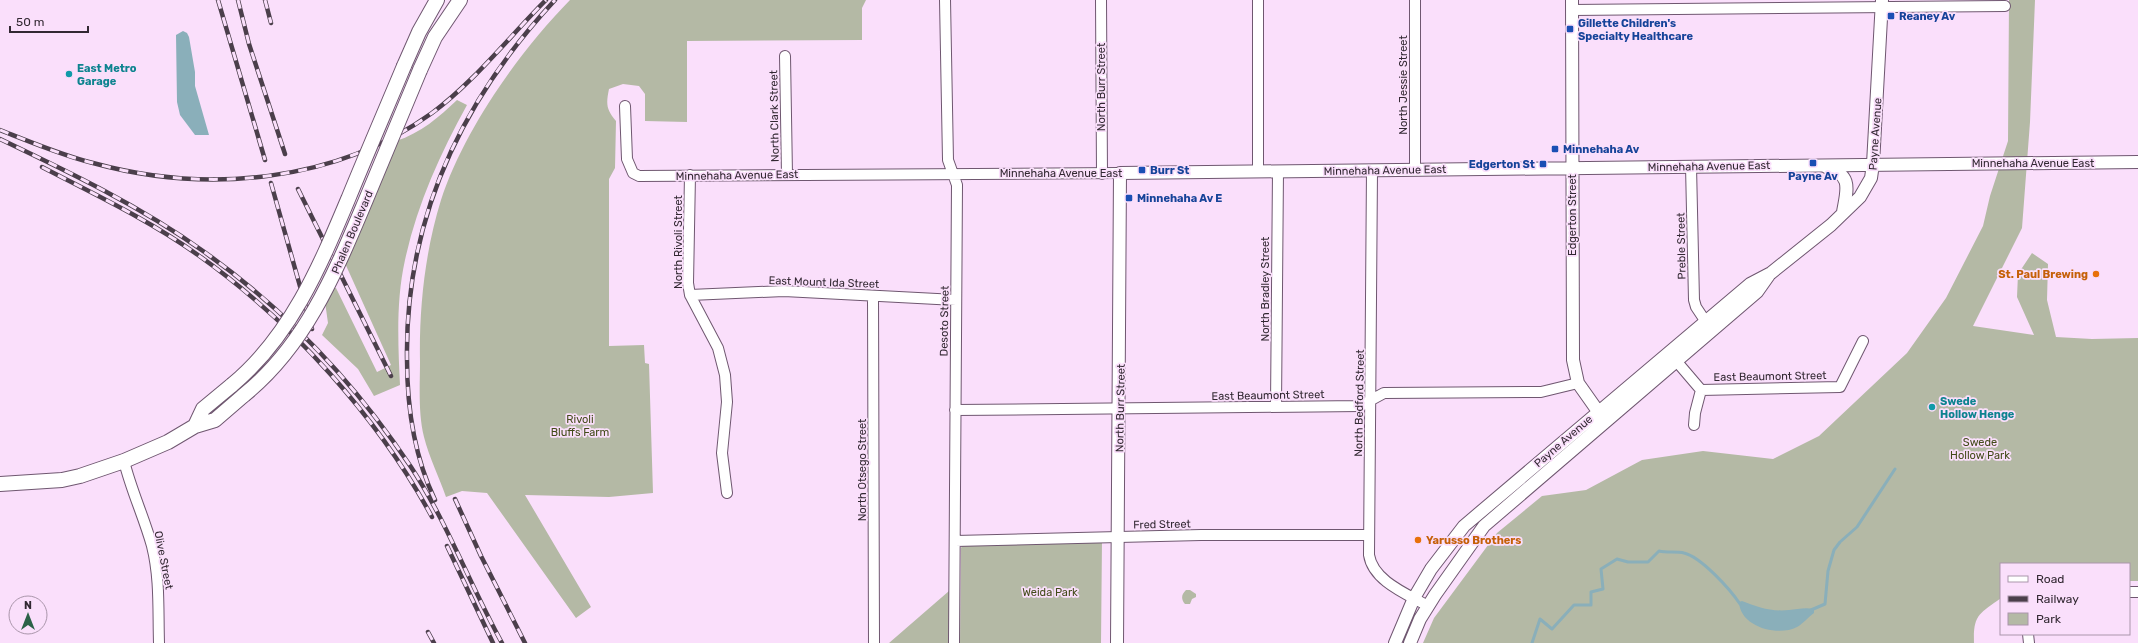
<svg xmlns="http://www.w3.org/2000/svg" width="2138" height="643" font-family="Rubik,sans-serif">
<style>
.green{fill:#b4b9a5}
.water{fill:#8aafba}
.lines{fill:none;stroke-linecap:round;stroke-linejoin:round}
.stream{stroke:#8aafba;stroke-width:3}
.minor-casing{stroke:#6f5770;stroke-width:12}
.tertiary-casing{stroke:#6f5770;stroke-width:14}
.secondary-casing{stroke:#6f5770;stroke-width:16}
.minor{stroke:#fff;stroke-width:10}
.tertiary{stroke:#fff;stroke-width:12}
.secondary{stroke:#fff;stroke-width:14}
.rail-casing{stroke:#4b3f4b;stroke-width:4.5}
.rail{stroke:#fadffb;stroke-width:3;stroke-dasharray:9;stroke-linecap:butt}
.secondary-bridge-casing{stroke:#6f5770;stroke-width:16;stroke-linecap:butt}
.secondary-bridge{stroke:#fff;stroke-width:14}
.transit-dot{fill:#1a4fb4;stroke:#fadffb;stroke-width:1.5}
.culture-dot{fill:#0f9aa8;stroke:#fadffb;stroke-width:1.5}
.food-dot{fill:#e8710a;stroke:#fadffb;stroke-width:1.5}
.labels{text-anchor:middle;stroke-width:3.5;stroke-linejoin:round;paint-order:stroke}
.transit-label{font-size:11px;font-weight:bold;fill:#164399;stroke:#fadffb;text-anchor:start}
.culture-label{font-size:11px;font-weight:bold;fill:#0d838f;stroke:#fadffb;text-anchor:start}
.street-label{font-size:11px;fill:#322832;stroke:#fadffb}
.food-label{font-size:11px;font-weight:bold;fill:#c56008;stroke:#fadffb;text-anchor:end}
.park-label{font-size:11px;fill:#424b19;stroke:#fadffb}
</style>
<rect width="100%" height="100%" fill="#fadffb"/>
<path class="green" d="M570,0H866L862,8V40L687,41V122L645,121V94L639,86L623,84L609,89C606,104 606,109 616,121L615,168L609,179V346L644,345L645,363L649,364L653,493L609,497L525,495L591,607L576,618L487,493L462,491L446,497C439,477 429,457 424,437C418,413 420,386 420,362C419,307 425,252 441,200C464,130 519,52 570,0Z
M2009,0H2035L2030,122L2022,228L1973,326L2034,335L2017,297L2018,274L2032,253L2048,264L2047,300L2056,337L2092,339L2138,338V581H2129V564H2001V598C1979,614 1973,615 1974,643H1423L1434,618L1497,533L1542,496L1586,490L1642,460L1703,451L1773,459L1819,436L1907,353L1946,298L1983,226L1990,196L2008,141Z
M457,100L467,105C440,154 417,205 405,260C396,300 398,344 400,385L374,396L358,369L322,335L328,323L325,302L332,288H336L377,372L391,365L344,261L396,141C421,133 439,117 457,100Z
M1102,540L1101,643H960L961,548L963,544Z
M1186,590H1190L1196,594V597L1192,599L1190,604H1185C1181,599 1181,595 1186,590Z
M949,591V643H889Z"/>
<path class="water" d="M183,31L187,33L189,37L195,72V86L209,135H195L180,115L177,102L176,35Z
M1742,601C1757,607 1772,612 1789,610C1797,609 1806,607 1814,609V613C1808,617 1803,624 1797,627C1778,637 1740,627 1739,602Z"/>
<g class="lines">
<path class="stream" d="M1811,610L1825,604L1828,571L1834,550L1840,542L1857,527L1895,469
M1532,643L1540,619L1552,629L1574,605H1591V592L1603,589L1601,569L1617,559L1628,562H1648L1659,551C1667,553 1677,551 1684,553C1701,557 1730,589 1740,604"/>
<defs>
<path id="minor" d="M945,0L948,160L957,185L954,643
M1101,0L1102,174
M1415,0V170
M1572,10L2005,6
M785,56L787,175
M625,106L627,159L633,173L639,176L1120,173
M1691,166L1694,300L1696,307L1706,322
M1372,170L1369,555C1373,581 1407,594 1428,606
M1258,171V0
M690,175L688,283L690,295L718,348L725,375L727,402L722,453L727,493
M690,295L784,291L956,300
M873,296L874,643
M1672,356L1701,390L1695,413L1694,425
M1701,390L1840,387L1863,341
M1276,406L1278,171
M955,410L1360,406L1384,393L1541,392L1578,383
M124,461C131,490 144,517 152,546C160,578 158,610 159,643
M955,541L1201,535H1369
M2129,592H2138
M2028,634L2029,643"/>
<path id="tertiary" d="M1572,0L1573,360L1578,383L1602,417
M1826,167C1853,175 1847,189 1843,212
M1117,643L1120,173L2138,162
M1395,643L1414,598L1431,569L1464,526L1750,284L1771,273L1831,225L1860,197L1871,178L1873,164L1882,0
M1410,643L1420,619L1435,595L1484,526L1757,292L1769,275"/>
<path id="secondary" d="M404,66L419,32L437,0
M420,70L435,37L460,0
M195,426L203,409L232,385
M0,484L62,480L80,476L124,461L168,442L195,426L215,420L244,395"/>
</defs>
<use href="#minor" class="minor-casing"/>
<use href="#tertiary" class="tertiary-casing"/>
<use href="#secondary" class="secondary-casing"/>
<use href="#minor" class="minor"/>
<use href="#tertiary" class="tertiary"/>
<use href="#secondary" class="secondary"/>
<defs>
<path id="rail" d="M218,0L265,160
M238,0L249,44L285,154
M265,0L271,23
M0,130C31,142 61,155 93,163C206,194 335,183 432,113C473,83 510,36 546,0
M0,139C69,172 140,206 203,251C285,309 355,383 411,467C447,522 470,585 502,643
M42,167C94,194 149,220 198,255C291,321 378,417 432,517
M271,183L312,329
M298,189L391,376
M455,499L481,556L525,643
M435,500C414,456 407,406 407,359C405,219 461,101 555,0
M447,546L493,643
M428,632L434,643"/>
</defs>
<use href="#rail" class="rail-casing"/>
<use href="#rail" class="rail"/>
<defs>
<path id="secondary-bridge" d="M232,385C291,336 320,266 349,197C367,153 386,109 404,66
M244,395C306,345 335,273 365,202C383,158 402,114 420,70"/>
</defs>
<use href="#secondary-bridge" class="secondary-bridge-casing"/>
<use href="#secondary-bridge" class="secondary-bridge"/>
</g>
<g class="transit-dot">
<rect x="1887" y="12" width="8" height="8" rx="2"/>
<rect x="1566" y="25" width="8" height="8" rx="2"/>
<rect x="1551" y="145" width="8" height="8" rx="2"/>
<rect x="1809" y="159" width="8" height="8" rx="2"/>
<rect x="1539" y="160" width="8" height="8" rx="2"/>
<rect x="1138" y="166" width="8" height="8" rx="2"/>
<rect x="1125" y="194" width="8" height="8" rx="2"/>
</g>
<g class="culture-dot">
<circle cx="69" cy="74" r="4"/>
<circle cx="1932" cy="407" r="4"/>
</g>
<g class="food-dot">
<circle cx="2096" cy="274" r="4"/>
<circle cx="1418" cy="540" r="4"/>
</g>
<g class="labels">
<g class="transit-label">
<text x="1899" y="20">Reaney Av</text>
<text x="1578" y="27">Gillette Children's<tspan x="1578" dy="13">Specialty Healthcare</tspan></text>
<text x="1563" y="153">Minnehaha Av</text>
<text x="1535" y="168" text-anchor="end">Edgerton St</text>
<text x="1150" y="174">Burr St</text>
<text x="1813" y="180" text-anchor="middle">Payne Av</text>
<text x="1137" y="202">Minnehaha Av E</text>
</g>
<g class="culture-label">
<text x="77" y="72">East Metro<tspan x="77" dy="13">Garage</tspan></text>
<text x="1940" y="405">Swede<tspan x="1940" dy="13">Hollow Henge</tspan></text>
</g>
<g class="street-label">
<text transform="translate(1403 85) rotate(-90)" y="4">North Jessie Street</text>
<text transform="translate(1101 87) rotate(-90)" y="4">North Burr Street</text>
<text transform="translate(774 116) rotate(-91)" y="4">North Clark Street</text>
<text transform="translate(1875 134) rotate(-86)" y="4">Payne Avenue</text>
<text x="2033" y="167">Minnehaha Avenue East</text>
<text transform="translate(1709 166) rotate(-1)" y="4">Minnehaha Avenue East</text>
<text transform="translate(1385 170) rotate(-1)" y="4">Minnehaha Avenue East</text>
<text x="1061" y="177">Minnehaha Avenue East</text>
<text transform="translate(737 175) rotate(-1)" y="4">Minnehaha Avenue East</text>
<text transform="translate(1572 215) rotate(-90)" y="4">Edgerton Street</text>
<text transform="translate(352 232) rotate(-67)" y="4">Phalen Boulevard</text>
<text transform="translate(678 242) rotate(-90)" y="4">North Rivoli Street</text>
<text transform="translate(1681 246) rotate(-91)" y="4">Preble Street</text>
<text transform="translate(824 282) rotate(2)" y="4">East Mount Ida Street</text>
<text transform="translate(1265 289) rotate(-90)" y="4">North Bradley Street</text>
<text transform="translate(944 321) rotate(-89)" y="4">Desoto Street</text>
<text transform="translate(1770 376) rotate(-1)" y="4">East Beaumont Street</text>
<text transform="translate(1268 395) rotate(-1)" y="4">East Beaumont Street</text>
<text transform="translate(1359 403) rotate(-89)" y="4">North Bedford Street</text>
<text transform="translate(1120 408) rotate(-89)" y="4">North Burr Street</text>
<text transform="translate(1563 441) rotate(-41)" y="4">Payne Avenue</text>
<text transform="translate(862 470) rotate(-90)" y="4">North Otsego Street</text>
<text transform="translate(1162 524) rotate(-1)" y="4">Fred Street</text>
<text transform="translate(164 560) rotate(79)" y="4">Olive Street</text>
</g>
<g class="food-label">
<text x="2088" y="278">St. Paul Brewing</text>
<text x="1426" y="544" text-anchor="start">Yarusso Brothers</text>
</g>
<g class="park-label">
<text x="580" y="423">Rivoli<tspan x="580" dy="13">Bluffs Farm</tspan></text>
<text x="1980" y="446">Swede<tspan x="1980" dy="13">Hollow Park</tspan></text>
<text x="1050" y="596">Weida Park</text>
</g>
</g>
<rect x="2000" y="563" width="130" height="72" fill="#fadffb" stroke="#aa96ab"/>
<rect x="2008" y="576" width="20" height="6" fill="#ffffff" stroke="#aa96ab"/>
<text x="2036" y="583" font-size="12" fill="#322832">Road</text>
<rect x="2008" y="596" width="20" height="6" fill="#4b3f4b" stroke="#aa96ab"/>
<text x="2036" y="603" font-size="12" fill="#322832">Railway</text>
<rect x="2008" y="613" width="20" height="12" fill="#b4b9a5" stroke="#aa96ab"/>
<text x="2036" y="623" font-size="12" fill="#322832">Park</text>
<g transform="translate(28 615)"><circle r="19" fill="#fadffb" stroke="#aa96ab"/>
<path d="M0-3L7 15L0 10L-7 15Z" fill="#2c6248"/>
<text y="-6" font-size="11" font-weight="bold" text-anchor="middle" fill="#322832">N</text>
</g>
<path d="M10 26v6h78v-6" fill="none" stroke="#322832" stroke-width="2"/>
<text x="16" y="26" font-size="12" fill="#322832" stroke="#fadffb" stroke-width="3" paint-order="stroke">50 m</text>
</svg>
